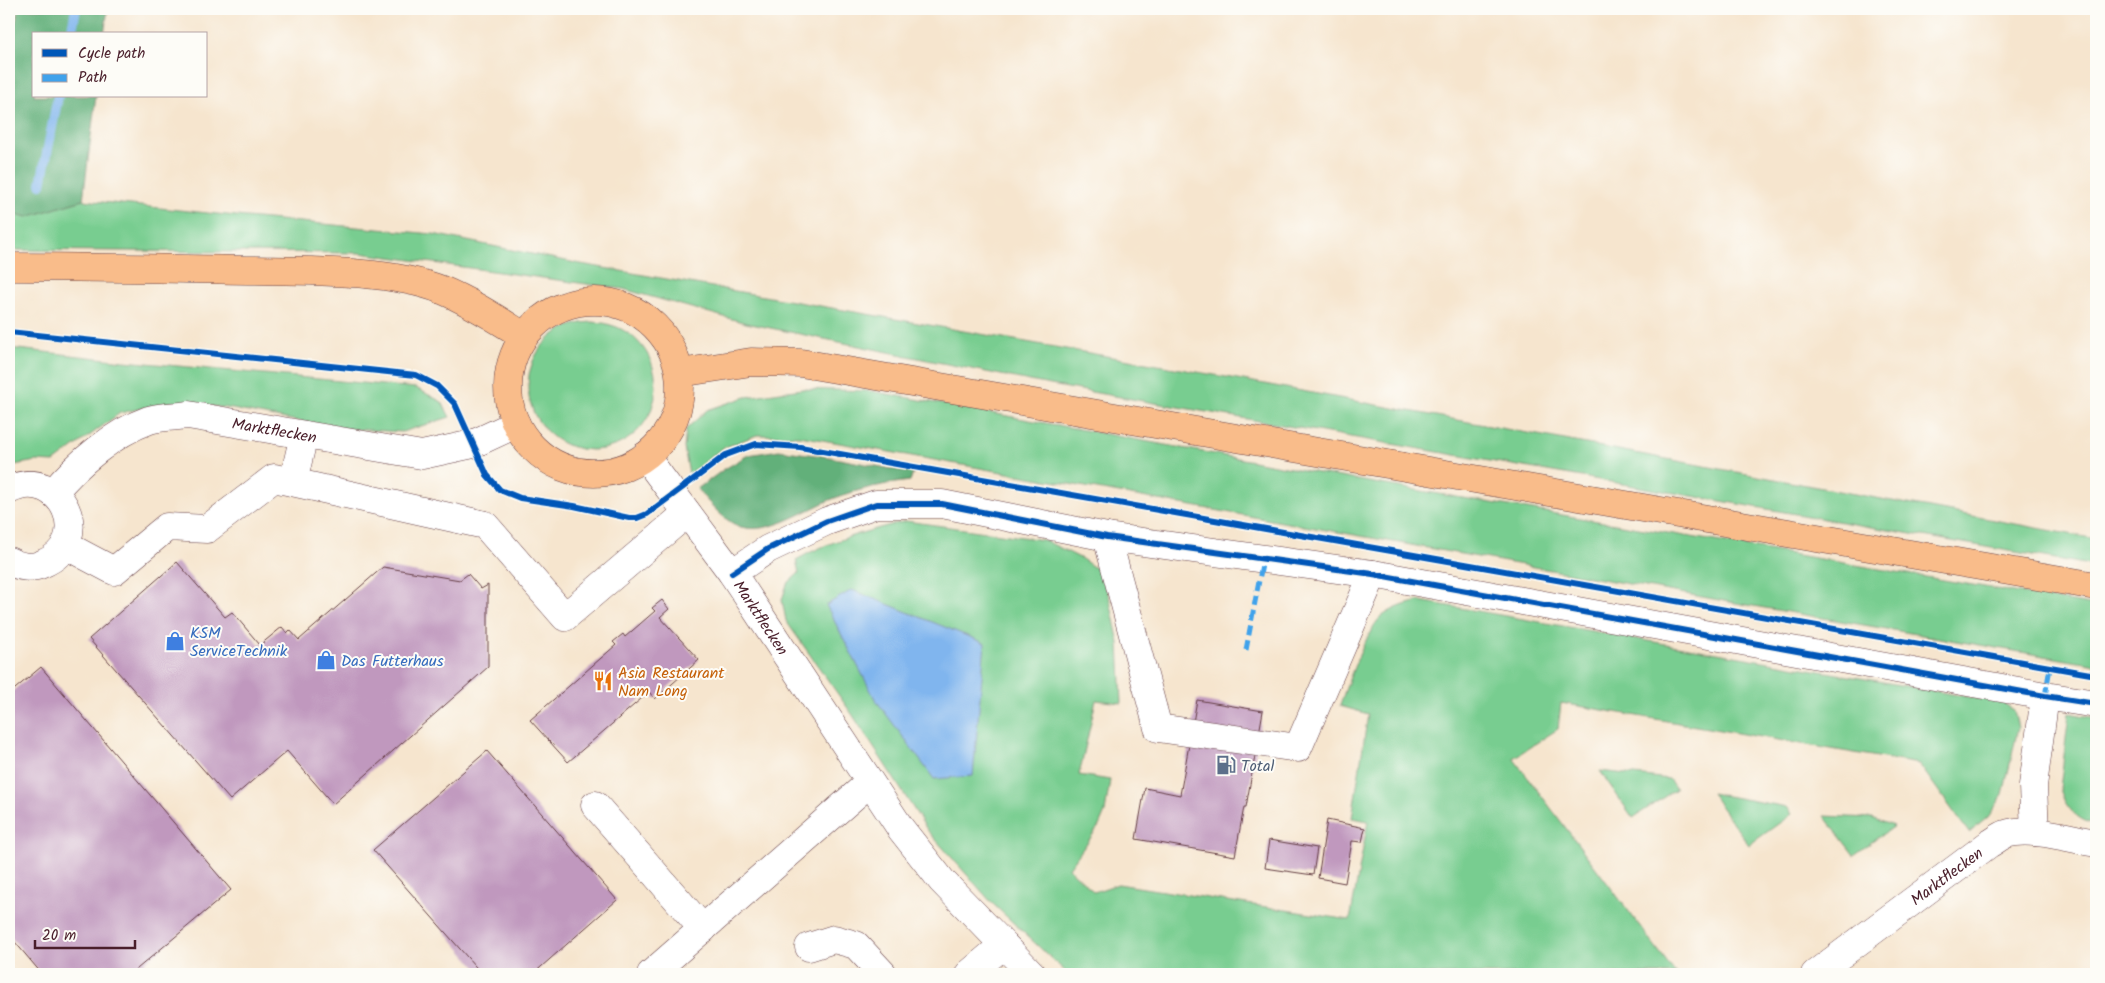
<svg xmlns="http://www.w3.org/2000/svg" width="2105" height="983" font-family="Kalam,sans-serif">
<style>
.green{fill:#78cd90;stroke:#61765e}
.forest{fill:#62b07a;stroke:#566852}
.water{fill:#80b5ee;stroke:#656a8c}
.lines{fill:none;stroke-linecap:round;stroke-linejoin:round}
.stream{stroke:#80b5ee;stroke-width:10}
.building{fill:#c098be}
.minor-casing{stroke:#643d43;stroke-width:29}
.major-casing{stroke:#643d43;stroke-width:29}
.minor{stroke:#fff;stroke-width:28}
.major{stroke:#f9bc8a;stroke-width:28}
.quiet{stroke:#40a2eb;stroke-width:5;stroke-dasharray:10 5;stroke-linecap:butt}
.cycleway-casing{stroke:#fdfcf7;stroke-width:9}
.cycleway{stroke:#0057b8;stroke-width:6}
.labels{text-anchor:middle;stroke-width:4;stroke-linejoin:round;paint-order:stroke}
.street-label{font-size:16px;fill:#4a1f2b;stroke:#fdfcf7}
.shop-label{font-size:16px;fill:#366cbe;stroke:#fdfcf7;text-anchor:start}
.food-label{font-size:16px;fill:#c56008;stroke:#fdfcf7;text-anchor:start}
.service-label{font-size:16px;fill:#4e5e75;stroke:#fdfcf7;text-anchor:start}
</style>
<rect width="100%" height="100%" fill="#fdfcf7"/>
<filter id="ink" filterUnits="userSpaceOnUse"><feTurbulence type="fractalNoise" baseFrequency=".02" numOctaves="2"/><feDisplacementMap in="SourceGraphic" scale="10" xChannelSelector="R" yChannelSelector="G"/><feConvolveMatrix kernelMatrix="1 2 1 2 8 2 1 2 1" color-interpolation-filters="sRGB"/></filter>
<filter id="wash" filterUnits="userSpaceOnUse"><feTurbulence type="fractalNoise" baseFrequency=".0096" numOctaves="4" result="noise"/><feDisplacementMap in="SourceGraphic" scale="20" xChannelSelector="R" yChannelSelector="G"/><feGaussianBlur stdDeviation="1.12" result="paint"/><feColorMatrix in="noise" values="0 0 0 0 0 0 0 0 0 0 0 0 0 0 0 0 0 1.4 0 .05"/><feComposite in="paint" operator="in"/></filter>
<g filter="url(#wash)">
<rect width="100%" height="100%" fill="#f6e5ce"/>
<path class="green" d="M83,200L246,217L433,234L581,264L1243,380L2096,539V566L1045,384L746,323L623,289L360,253L9,250V212L27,217Z
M528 386a64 64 0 1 1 128 0a64 64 0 1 1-128 0Z
M9,348L124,361L416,388L442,402L450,417L402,432L335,428L227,408L172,402L120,413L54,462L36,461L9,466Z
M802,389L871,391L1351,479L2096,606V665L1730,602L800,436L757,435L723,448L689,474L684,448L686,429L707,410L746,397Z
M906,521L1044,540L1082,559L1095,568L1102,576L1109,596L1119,643L1122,703L1096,700L1079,775L1110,780L1105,812L1099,826L1069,868L1094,892L1118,884L1350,920L1368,821L1352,818L1368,714L1340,706C1345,688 1368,628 1381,617C1393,608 1405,604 1420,601L2003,703L2014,710L2018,728L2003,795L1988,817L1969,833L1919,764L1561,703L1558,729L1513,758L1676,974H1068L992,903L928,831L852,714L786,621L782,600L787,584L799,573L796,560C830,540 868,531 906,521Z
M2069,713L2096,718V824C2078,822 2064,806 2060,789Z
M1600,771L1669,779L1676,789L1633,818Z
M1711,793L1787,807L1792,814L1749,845Z
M1824,816L1872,818L1894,826L1854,855Z"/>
<path class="forest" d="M19,9H108L104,34H34V96H96L83,200L27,217L9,212V49Z
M779,450L829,457L913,473L910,481C884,484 859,489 835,498C806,509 772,535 741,527C726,523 707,501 697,489L723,470L748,455Z"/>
<path class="water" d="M852,590L985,643L973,776L934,779L875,699L826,605Z"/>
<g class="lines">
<path class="stream" d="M71,34L76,9
M41,184L58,96"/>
</g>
<g id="blocks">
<path class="building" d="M177,562L225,617L232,612L260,645L282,627L287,633L290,630L299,640L383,567L460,580L468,574L481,589L488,585V667L333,804L287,751L230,800L89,639Z
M662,600L669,609L660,617L699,660L655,699L649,692L568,762L530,720L616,645L613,642L623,634L625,637L655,611L652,608Z
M41,667L231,890L131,974H42L9,935V694Z
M1197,700L1263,711L1246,807H1244L1235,856L1136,839L1145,788L1180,795Z
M487,751L617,900L533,974H482L373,850Z
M1327,820L1365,828L1362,842L1352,841L1345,883L1318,878Z
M1269,840L1317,848L1313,875L1265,868Z"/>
</g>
</g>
<g filter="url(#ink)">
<use href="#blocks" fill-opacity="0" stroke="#643d43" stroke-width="1"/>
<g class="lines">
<defs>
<g id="minor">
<path id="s1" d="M645,456L732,573L901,829L942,881L1032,974"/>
<path d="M293,482L304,435"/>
<path d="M9,490C61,464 97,542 42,564C32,569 19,567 9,561"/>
<path id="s2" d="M53,493C77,464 113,433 149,420C160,416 176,417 188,415L422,455L473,444L516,424"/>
<path d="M1107,537L1158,728L1298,748L1373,574"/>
<path d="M65,545L114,571L167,527L207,529L274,478L485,525L565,617L687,513"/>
<path d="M732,573L768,549L827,521L876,504H942L1107,537L1373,574L2045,696L2096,704"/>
<path d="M595,805L703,929"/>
<path d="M2035,832L2033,786L2045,696"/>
<path d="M809,947L834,939L856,945L883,974"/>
<path d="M651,974L869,783"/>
<path d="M969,974L1002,946"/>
<path id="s3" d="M1815,974L1989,844C1995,841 2000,836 2006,834C2031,826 2071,839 2096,843"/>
</g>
<path id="major" d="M9,267C91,267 173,269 255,270C309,271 392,270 442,290C471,302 498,320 524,336
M508 387a86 86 0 1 1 172 0a86 86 0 1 1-172 0Z
M680,373L751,362L801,363L2096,586"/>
</defs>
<use href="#minor" class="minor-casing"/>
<use href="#major" class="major-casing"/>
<use href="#minor" class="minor"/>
<use href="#major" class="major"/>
<path class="quiet" d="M1246,650L1263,559
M2045,696L2050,668"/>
<defs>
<path id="cycleway" d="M9,332L416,375L437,386L455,404L487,475L500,490L520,498L574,506L629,518H637L647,514L726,455L756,444L800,447L2096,675
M732,573L768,549L827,521L876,504H942L1107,537L1373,574L2045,696L2096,704"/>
</defs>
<use href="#cycleway" class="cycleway-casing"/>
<use href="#cycleway" class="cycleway"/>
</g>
</g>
<defs>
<symbol id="shop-bare" viewBox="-9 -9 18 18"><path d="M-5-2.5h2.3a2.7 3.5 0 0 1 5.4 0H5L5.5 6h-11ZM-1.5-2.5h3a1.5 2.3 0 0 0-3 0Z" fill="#3f7fe0" stroke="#fdfcf7" stroke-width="2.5" paint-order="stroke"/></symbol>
<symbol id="restaurant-bare" viewBox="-9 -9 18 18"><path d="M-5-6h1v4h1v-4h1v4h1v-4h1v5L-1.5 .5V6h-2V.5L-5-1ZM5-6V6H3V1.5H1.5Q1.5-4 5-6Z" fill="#e8710a" stroke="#fdfcf7" stroke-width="2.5" paint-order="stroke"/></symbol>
<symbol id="fuel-bare" viewBox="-9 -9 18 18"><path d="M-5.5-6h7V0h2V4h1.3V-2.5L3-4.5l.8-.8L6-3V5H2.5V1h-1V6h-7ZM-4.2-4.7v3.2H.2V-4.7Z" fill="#5c6f8a" stroke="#fdfcf7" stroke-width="2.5" paint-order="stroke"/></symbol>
</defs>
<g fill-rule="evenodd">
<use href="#shop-bare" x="161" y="627" width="28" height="28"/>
<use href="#shop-bare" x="312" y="646" width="28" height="28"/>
<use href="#restaurant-bare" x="589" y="667" width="28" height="28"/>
<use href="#fuel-bare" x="1212" y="751" width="28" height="28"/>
</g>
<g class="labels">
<g class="street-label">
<text dy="6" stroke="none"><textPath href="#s2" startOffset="249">Marktflecken</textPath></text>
<text dy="6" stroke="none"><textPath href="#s1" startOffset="199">Marktflecken</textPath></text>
<text dy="6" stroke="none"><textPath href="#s3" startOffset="164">Marktflecken</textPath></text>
</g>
<g class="shop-label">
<text x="190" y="638">KSM<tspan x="190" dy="18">ServiceTechnik</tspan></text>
<text x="341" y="666">Das Futterhaus</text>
</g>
<g class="food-label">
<text x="618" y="678">Asia Restaurant<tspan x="618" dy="18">Nam Long</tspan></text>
</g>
<g class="service-label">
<text x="1241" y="771">Total</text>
</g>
</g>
<rect width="2105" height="983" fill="none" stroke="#fdfcf7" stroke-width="30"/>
<rect x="32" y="32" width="175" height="65" fill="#fdfcf7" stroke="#b5a4a5"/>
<rect x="42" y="49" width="25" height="8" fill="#0057b8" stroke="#b5a4a5"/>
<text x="78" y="58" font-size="15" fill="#4a1f2b">Cycle path</text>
<rect x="42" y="74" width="25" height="8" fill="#40a2eb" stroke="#b5a4a5"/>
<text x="78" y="82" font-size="15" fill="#4a1f2b">Path</text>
<path d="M35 940v8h100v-8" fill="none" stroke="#4a1f2b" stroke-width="2.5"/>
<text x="42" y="940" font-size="15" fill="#4a1f2b" stroke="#fdfcf7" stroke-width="4" paint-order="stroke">20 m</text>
</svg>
